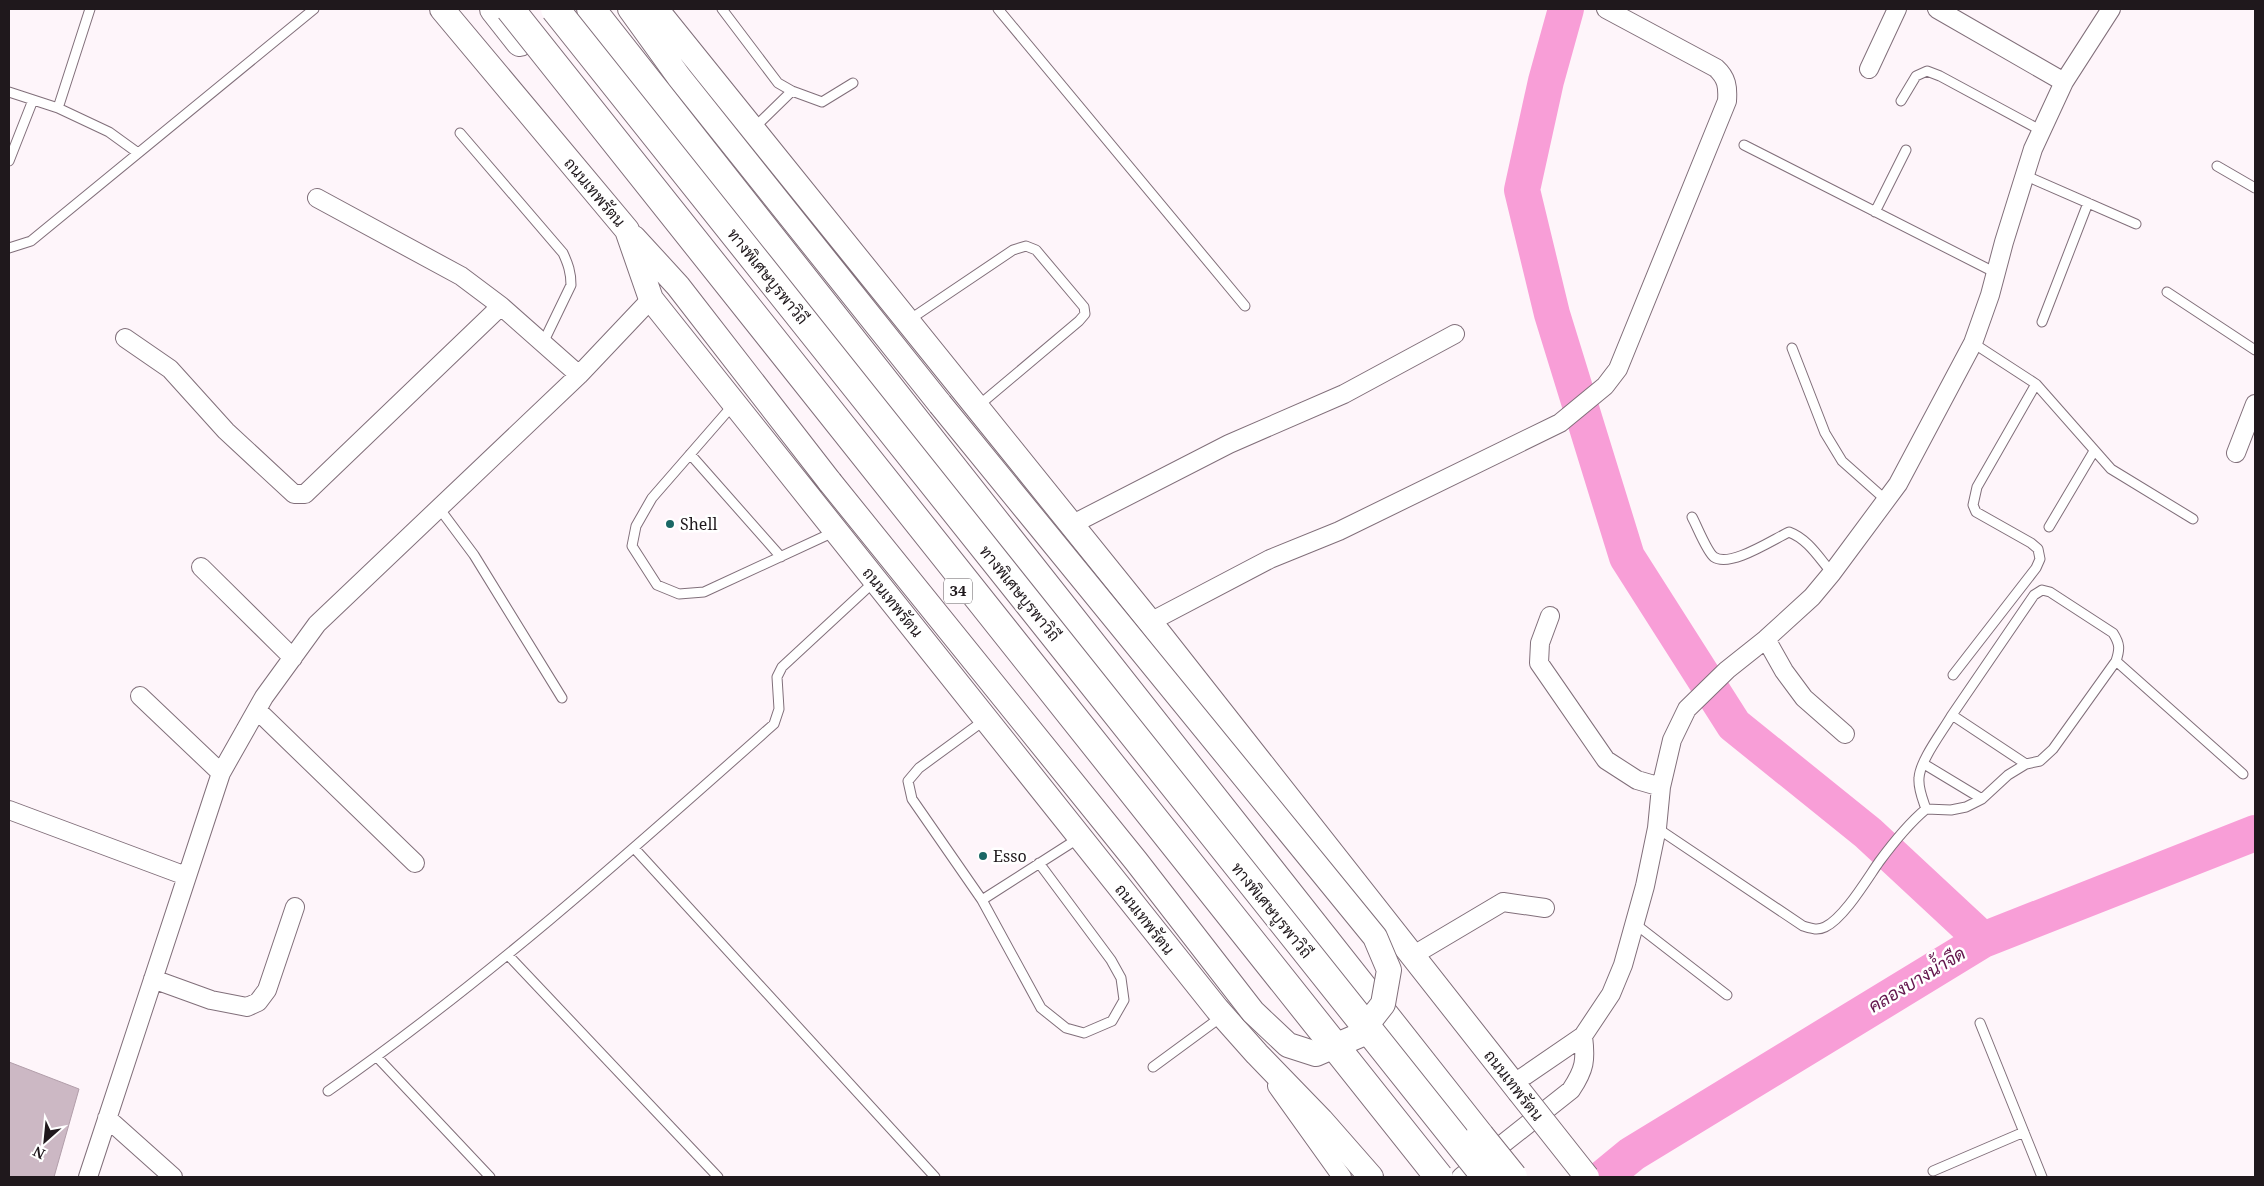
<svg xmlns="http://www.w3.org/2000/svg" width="2264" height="1186" font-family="'Noto Serif',Sarabun,serif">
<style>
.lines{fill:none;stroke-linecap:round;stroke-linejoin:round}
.river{stroke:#f89ed7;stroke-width:36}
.building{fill:#ccb8c4;stroke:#b29eaa}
.lane-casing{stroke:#816f7a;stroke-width:11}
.street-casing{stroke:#816f7a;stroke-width:20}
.secondary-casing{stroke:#816f7a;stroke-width:26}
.highway-casing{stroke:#816f7a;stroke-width:30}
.lane{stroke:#fff;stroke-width:9}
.street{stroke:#fff;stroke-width:18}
.secondary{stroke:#fff;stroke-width:24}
.highway{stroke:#fff;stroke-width:28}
.secondary-bridge-casing{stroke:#816f7a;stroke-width:26;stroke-linecap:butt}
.highway-bridge-casing{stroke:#816f7a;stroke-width:30;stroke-linecap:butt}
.secondary-bridge{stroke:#fff;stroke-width:24}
.highway-bridge{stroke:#fff;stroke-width:28}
.poi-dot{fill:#1a6765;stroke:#fff;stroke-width:2}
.labels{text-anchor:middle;stroke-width:5;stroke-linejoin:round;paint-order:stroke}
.shield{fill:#fff;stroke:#625d60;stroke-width:1}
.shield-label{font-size:15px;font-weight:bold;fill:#1f181c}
.street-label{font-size:16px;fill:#1f181c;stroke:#fff}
.poi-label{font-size:16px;fill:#1f181c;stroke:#fff;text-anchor:start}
.water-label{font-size:18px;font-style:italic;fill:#63154c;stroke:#fff}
</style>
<rect width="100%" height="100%" fill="#fef5fa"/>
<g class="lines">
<path class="river" d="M1566,9L1546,81L1522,190L1552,314L1627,557L1734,725L1868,833L1983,940
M1604,1177L1632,1154L1983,940L2255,833"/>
</g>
<path class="building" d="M9,1062L79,1089L54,1177H9Z"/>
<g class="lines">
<defs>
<path id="lane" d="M722,9L778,83L792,91L753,129
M998,9L1245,306
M792,91L822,102L853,83
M9,92L58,108L90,9
M1901,101L1916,76L1927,71L1940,76L2042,131
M58,108L109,132L138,153
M460,133L563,253C568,264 571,272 571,285L543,343
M1744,145L1996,273
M9,161L33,100
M2217,166L2255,188
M2024,175L2136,224
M1875,212L1906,150
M9,248L31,241L314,9
M2167,292L2255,350
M909,320L1013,250L1026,246L1036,250L1084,307L1085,314L1079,321L978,406
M2042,322L2088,203
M1973,343L2036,384L2111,469L2193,519
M1792,348L1825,433L1842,461L1887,501
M733,405L652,498L636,526L632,546L657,585L679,594L704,592L836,531
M690,454L781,557
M439,508L474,555L562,698
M1692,517C1697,526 1707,552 1714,557C1730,568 1772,540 1789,532C1808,539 1819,558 1832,573
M2049,527L2094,451
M2116,661L2243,774
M1953,675L2036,568L2040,559L2038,549L2031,543L1976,512L1973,505L1977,487L2036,384
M986,719L919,768L908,781L912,799L982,900L1041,1008L1066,1028L1084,1033L1112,1021L1124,1000L1121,978L1111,960L1039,863
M1924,764L1982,799
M1926,809C1923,800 1918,789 1919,778C1920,760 1943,731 1952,715L2026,764
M1657,828L1803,926C1810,928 1817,931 1825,927C1844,918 1867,879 1879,862C1893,843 1908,824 1926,809L1951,810L1966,807L1982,799L2008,775L2026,764L2040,761L2053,749L2116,661C2120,649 2120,644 2113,633L2050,592L2042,590L2034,595L1952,715
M634,848L935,1177
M982,900L1079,838
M1634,923L1727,995
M508,955L718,1177
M1980,1023L2042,1177
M377,1057L490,1177
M1153,1067L1221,1017
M328,1091C486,981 630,852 774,724L779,709L777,677L782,667L876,580
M1933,1171L2024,1132"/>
<path id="street" d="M1937,9L2064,82
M1869,69L1897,9
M317,198L461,276L501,306L579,375
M125,338L170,369L226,431L294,494H305L501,306
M2236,453L2255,404
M1071,525L1229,444L1344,394L1455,334
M201,567L293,658
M1550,616L1540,643L1539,663L1606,760L1637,780L1661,787
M1150,622L1270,559L1339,531L1560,423L1605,386L1618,369L1727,101C1728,87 1727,78 1716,68L1606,9
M1766,639L1784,671L1804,698L1845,734
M140,696L221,773
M257,710L415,863
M9,810L186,876
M1412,956L1503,902L1545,908
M153,979L211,1000L247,1007L258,1002L267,990L295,907
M1513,1084L1583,1036L1611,994L1623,965L1645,886L1657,828L1661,787L1672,740L1687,709L1727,670L1766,639L1812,597L1832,573L1898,484L1973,343L1990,295L2004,242L2033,149L2064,82L2111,9
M1277,1086L1342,1177
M107,1118L173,1177
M88,1177L221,773L264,697L317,624L579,375L651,299
M1461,1177L1571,1090C1585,1069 1586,1060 1583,1036"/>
<path id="secondary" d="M442,9L627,230L651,299L1217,1009L1257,1054L1321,1120L1371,1177
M630,9L679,77L940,404
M656,9L1150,622L1519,1091
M634,238L678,286L830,482"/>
<path id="highway" d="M494,9L520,42
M591,9L1480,1136"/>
</defs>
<use href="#lane" class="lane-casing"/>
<use href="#street" class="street-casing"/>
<use href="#secondary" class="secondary-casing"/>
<use href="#highway" class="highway-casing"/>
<use href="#lane" class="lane"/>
<use href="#street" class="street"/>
<use href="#secondary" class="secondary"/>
<use href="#highway" class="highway"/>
<defs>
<path id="secondary-bridge" d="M830,482L1136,861L1253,1012L1288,1045L1316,1054L1358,1036L1383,1004L1389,970L1375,937L940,404
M1519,1091L1587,1177"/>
<path id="highway-bridge" d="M510,9L1439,1177
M555,9L1486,1177
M1480,1136L1513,1177"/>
</defs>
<use href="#secondary-bridge" class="secondary-bridge-casing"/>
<use href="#highway-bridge" class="highway-bridge-casing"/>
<use href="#secondary-bridge" class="secondary-bridge"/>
<use href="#highway-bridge" class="highway-bridge"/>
</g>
<g class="poi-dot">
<circle cx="670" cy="524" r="5"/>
<circle cx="983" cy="856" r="5"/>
</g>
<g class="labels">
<rect class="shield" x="944" y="578.5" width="28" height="25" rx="4"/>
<g class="shield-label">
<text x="958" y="596">34</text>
</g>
<g class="street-label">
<text transform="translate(595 192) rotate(50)" y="6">ถนนเทพรัตน</text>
<text transform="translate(768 276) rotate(51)" y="6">ทางพิเศษบูรพาวิถี</text>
<text transform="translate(1020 593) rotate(51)" y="6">ทางพิเศษบูรพาวิถี</text>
<text transform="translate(893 602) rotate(51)" y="6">ถนนเทพรัตน</text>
<text transform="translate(1272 910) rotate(51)" y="6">ทางพิเศษบูรพาวิถี</text>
<text transform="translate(1145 919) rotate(52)" y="6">ถนนเทพรัตน</text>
<text transform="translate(1514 1085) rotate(52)" y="6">ถนนเทพรัตน</text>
</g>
<g class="poi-label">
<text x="680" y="530">Shell</text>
<text x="993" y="862">Esso</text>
</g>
<g class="water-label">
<text transform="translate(1917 980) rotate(-31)" y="6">คลองบางน้ำจืด</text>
</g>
</g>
<rect width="2264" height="1186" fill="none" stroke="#1f181c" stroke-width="20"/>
<g transform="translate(45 1141) rotate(207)" stroke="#ffffff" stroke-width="4" paint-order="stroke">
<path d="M0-4L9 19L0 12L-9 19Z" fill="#1f181c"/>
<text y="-8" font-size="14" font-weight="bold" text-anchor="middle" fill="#1f181c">N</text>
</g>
</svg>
